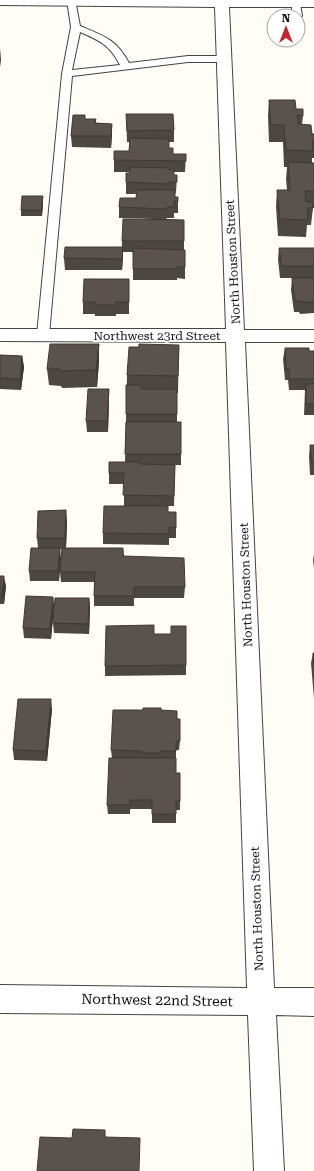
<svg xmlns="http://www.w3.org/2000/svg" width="314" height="1171" font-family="'Roboto Serif',serif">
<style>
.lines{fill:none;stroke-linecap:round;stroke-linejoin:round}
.lane-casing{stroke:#444;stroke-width:2}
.street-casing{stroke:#444;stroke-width:2}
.lane{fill:#fff;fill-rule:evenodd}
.street{fill:#fff;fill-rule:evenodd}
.wall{fill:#4d4742}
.shaded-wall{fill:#3f3936}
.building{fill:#5a524d;stroke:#3f3936}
.labels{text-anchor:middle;stroke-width:4;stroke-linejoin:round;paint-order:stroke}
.street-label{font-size:12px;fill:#111;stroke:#fff}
.near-street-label{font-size:14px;fill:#111;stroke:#fff}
</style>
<rect width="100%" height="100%" fill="#fffdf5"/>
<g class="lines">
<defs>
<path id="lane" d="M67,0H75L80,26C104,36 116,39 129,63L188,56H224L229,59L224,62H188L72,76L49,335L47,338H39L37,335L62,74L71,27ZM80,32C99,40 110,45 120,65L72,70Z
M296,0L300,3L302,16L298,18V16H292V3Z"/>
<path id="street" d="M0,0H314V7H229L244,330H314V342H245L274,988H314V1016L276,1015L284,1171H254L248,1015L0,1013V985L247,988L226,342L0,341V329H226L215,7L0,5Z"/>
</defs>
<use href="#lane" class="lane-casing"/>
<use href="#street" class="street-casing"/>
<use href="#lane" class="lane"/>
<use href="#street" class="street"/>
</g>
<path class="wall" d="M269,100L296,109L303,116L302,124L312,134H314V158H312V163H314V208H313L311,225H307L306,237L278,236L276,207L277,190H287L286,179L287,167H284L283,142H269L268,116Z
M126,114L174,130V142H169V148L173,154H186L185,172H174V175H177L176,193H175V197H178V213H174V218H167L166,219L184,220V250L185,267V279L177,278V280H133V252H123L122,270H65L64,258L122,247V241L154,219L119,218V207L136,198L137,194H126V182L130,172H114V160L129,151L130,142H127Z
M86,119H96V123L112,124V135L111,148L72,147L71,136Z
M43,203L42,216H21V210Z
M279,248H314V278H280L278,259Z
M292,278H314V313L300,314L299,312H294L291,290Z
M129,290V314H116V316H95V314H83V302Z
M99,344V361L97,387L62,388L61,386L49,385L47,369Z
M179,345L178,393H177V422L181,454V465H174H175L174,506H168V512L176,528V538H169V545L103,544V533L124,506V484H109V473L125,462L127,375L139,347Z
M285,348L309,351H314V415H304L305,390H289L288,380H285L283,359Z
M0,355L22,356L24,367L21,390L0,389Z
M109,389V400L108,432H87L86,421Z
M310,445H314V475H310L309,456Z
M67,521L66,548H123L124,556L185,587L184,598H134V606H94V582H61L60,572L62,549H60L59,581H30L29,571L38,548L37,538Z
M314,555V568L313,560Z
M0,576L6,586L4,604H0Z
M53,597L54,607L51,639L24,638L23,628Z
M89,598L90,608L89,634L54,633L53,623Z
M154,634L186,665V675L105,676V666Z
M313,653H314V699L311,663Z
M52,709L47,761L14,760L13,750Z
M161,710L177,719L180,741L179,750H176V773L180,801V810H176V823H152V809H130V814H108L107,805L112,758L111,750Z"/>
<path class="shaded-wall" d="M0,48L1,60L0,67Z
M112,124V135L111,148V136Z
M43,196V203L42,216L41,210Z
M123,247V259L122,270V259Z
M99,344V361L97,387L96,370Z
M22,356L24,367L21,390L20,379Z
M109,389V400L108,432L107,421Z
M66,510L67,521L66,548L65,538Z
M60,548L61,559L59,581L58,571Z
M4,576L6,586L4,604L2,594Z
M53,597L54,607L51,639L50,629Z
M89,598L90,608L89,634L88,624Z
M51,699L52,709L47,761L46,751Z"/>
<path class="building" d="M269,100H295L296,109H303V116L297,115L298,124L311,125L312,134H314V141H312L313,151L286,150L284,125H271Z
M126,114H173L174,130L127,131Z
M73,115H85V119H96L95,123L112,124L111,136H71Z
M130,138L169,139V148H173V154H186V161L114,160V151H129Z
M288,162L314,163V191H305L306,202H312L313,208H307L308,220L280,219L277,190H290Z
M130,167L169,168V170H174V175H177V182H169V184L126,182V173H130Z
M137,190H175V197H178V201H174V207H167V209L119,207L120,198H136Z
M22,196H43L41,210H21Z
M123,219L184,220V241H122Z
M65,247H123L122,259L64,258Z
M133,248L185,250V267H177V269H133Z
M279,248H314V266H282Z
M292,278H314V302H301V301H295Z
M84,279H129V302H115V305H95V302H83Z
M50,344H99L96,370L60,371V369H47Z
M139,344L179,345L178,376L127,375L129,347H139Z
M285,348H309V351H314V379H290L289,369H286Z
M0,355L22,356L20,379L0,378Z
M306,384H314V404H306Z
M126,385H141V389H177V414H126Z
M88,389H109L107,421H86Z
M126,422H181V454H125Z
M310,445H314V464H312Z
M109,462H140V464L175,465L174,496L123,495L124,473H109Z
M104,506H168V512H176V528L169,527V534L103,533Z
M66,510L65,538H37L38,511Z
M31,548H60L58,571H29Z
M62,548H123V556L184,558L185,587H134V596H94L95,572H60Z
M0,576H4L2,594H0Z
M26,596L53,597L50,629L23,628Z
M55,598H89L88,624L53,623Z
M154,625V634H171V626H186V665L105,666L106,626Z
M313,653H314V668Z
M18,699H51L46,751L13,750Z
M143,708H161V710L177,711V719H180V741H176V751H160V753H142V751L111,750L113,710H143Z
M109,758H176V773H180V801H176V814H152V800H130V805H107Z
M73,1129L105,1130V1137L140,1138L139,1171H37L40,1137L72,1138Z"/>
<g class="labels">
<g class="street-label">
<text transform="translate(233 262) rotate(-93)" y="4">North Houston Street</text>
<text x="157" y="340">Northwest 23rd Street</text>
<text transform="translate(246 585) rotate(-92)" y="4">North Houston Street</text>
<text transform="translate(257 909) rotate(-92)" y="4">North Houston Street</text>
</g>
<g class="near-street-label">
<text transform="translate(157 1000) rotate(1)" y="5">Northwest 22nd Street</text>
</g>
</g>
<g transform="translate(286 28)"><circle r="19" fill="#ffffff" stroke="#a0a0a0"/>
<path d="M0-3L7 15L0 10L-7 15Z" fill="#c4262e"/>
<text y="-6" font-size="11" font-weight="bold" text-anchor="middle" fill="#111111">N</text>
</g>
</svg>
